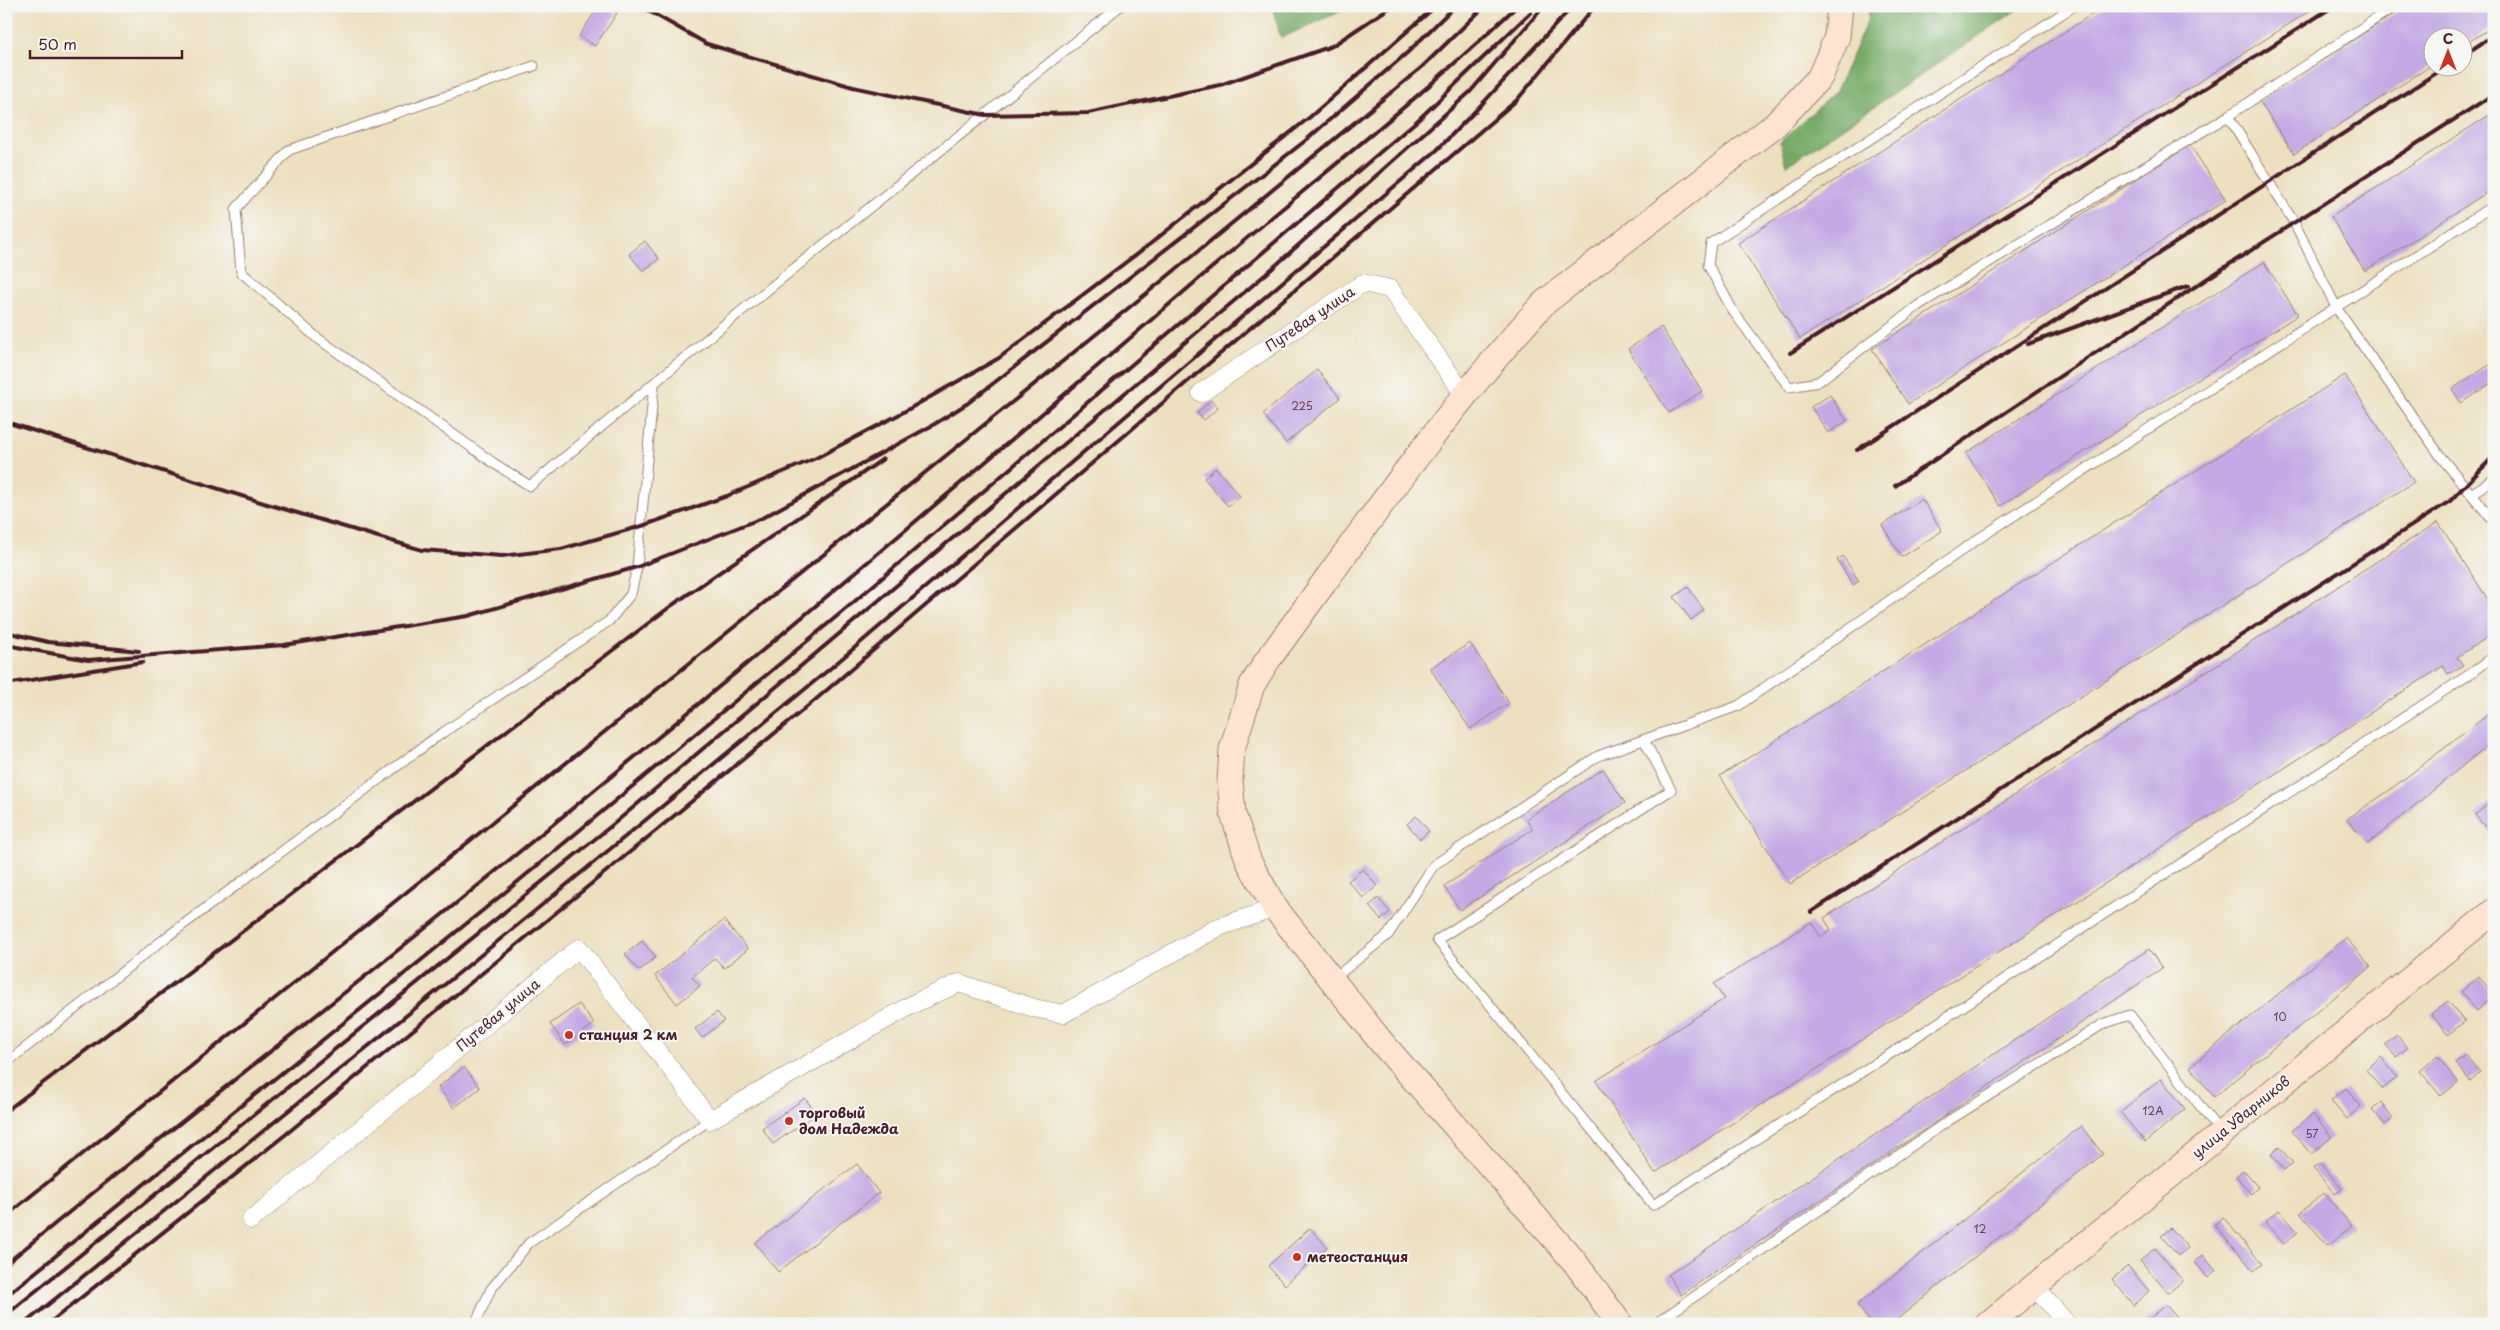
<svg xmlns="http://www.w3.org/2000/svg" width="2500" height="1330" font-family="'Playpen Sans',sans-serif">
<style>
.forest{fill:#74aa66;stroke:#5f6448}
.building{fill:#c3aae4}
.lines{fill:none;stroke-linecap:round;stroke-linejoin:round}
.lane-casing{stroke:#9b8076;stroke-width:11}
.street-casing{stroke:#9b8076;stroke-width:19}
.secondary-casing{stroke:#9b8076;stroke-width:27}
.lane{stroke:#fff;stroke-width:9}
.street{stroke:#fff;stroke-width:18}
.secondary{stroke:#fde4d0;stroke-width:25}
.rail{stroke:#4a1f2b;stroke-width:4}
.poi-dot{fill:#c8321e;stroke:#f6f6f2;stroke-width:2}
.labels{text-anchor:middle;stroke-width:4;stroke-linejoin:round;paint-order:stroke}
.number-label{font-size:11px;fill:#684259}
.street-label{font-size:14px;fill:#4a1f2b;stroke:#f6f6f2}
.poi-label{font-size:14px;font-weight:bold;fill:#4a1f2b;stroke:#f6f6f2;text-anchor:start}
</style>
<rect width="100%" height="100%" fill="#f6f6f2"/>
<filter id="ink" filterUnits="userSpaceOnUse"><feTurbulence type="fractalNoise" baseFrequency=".02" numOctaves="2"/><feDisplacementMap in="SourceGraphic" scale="10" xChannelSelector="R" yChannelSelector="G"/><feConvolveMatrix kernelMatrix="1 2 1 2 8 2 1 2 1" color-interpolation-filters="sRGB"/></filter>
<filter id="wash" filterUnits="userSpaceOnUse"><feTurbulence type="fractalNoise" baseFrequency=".0096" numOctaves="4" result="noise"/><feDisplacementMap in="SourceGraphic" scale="20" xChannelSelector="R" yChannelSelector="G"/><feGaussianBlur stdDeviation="1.12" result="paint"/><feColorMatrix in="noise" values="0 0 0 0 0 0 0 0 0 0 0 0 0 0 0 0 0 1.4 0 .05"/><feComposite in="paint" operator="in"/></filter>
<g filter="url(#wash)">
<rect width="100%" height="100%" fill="#ece0c0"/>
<path class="forest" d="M1272,6H1353L1281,38Z
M1868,6H2023L1786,166L1780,142L1836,91L1868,19Z"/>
<g id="blocks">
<path class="building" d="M599,6H606L617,13L595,46L579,36Z
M2105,6H2317L1800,339L1738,243Z
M2406,6H2494V26L2462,46V38H2432V65L2294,154L2259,101Z
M2494,112V188L2365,271L2331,217Z
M2190,145L2226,200L1908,404L1872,349Z
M645,241L659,259L643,271L629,254Z
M2264,262L2298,315L2000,506L1966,453Z
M1661,327L1702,391L1669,413L1628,349Z
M2494,362V381L2461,403L2452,389Z
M1317,370L1340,398L1286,443L1263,414Z
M2345,375L2414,482L1790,884L1720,776Z
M1830,395L1847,421L1828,433L1811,407Z
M1211,400L1218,408L1204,420L1197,413Z
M1216,468L1240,496L1228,506L1204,478Z
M1922,499L1942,531L1902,557L1882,525Z
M2438,522L2494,609V633L2457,657L2463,665L2448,674L2443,666L1655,1173L1596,1081L1724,999L1714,984L1811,922L1821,937L1831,930L1824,918Z
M1843,556L1859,581L1853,585L1837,560Z
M1688,587L1704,610L1691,620L1674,597Z
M1470,643L1509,703L1470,729L1430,668Z
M2494,710V740L2368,844L2347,819L2387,792Z
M1603,769L1625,803L1460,910L1444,886L1533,829L1526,819Z
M2494,799V837L2475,815Z
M1416,816L1429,831L1420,839L1407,824Z
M1363,869L1377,886L1363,898L1348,881Z
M1378,898L1390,912L1381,920L1369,906Z
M724,920L748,949L724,968L715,958L692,977L700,986L677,1004L655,976Z
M2346,938L2371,967L2214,1097L2190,1067Z
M642,941L656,957L639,971L625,954Z
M2149,949L2162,968L1681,1295L1668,1275Z
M2479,976L2494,996L2477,1011L2461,992Z
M2448,1001L2465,1021L2448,1035L2431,1014Z
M579,1004L594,1024L565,1045L550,1024Z
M717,1012L724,1021L702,1038L695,1029Z
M2397,1035L2407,1048L2396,1057L2385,1045Z
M2465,1055L2480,1072L2470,1081L2455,1063Z
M2437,1056L2458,1082L2441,1096L2420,1071Z
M2381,1057L2397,1077L2383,1089L2366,1070Z
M464,1067L480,1088L454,1108L438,1087Z
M2161,1079L2185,1109L2145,1142L2120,1112Z
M2346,1088L2361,1106L2347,1119L2331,1100Z
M805,1098L816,1114L773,1144L762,1128Z
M2381,1102L2393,1118L2385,1125L2372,1109Z
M2313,1114L2332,1137L2311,1154L2292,1131Z
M2081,1126L2103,1154L1891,1324H1872L1857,1305Z
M2279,1147L2293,1163L2284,1170L2271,1154Z
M2320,1163L2342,1189L2335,1194L2313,1168Z
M857,1164L879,1193L778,1272L755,1243Z
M2243,1170L2258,1187L2251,1194L2236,1176Z
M2324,1193L2352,1226L2328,1246L2300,1213Z
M2279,1210L2298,1232L2284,1244L2265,1222Z
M2223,1217L2262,1264L2254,1271L2214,1225Z
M1310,1228L1327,1247L1285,1285L1268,1266Z
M2171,1228L2188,1248L2178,1256L2161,1236Z
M2155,1248L2183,1281L2168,1293L2140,1260Z
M2203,1255L2216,1271L2208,1278L2195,1262Z
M2128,1266L2149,1291L2133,1305L2112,1279Z
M2166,1305L2178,1319L2173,1324H2143Z"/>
</g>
</g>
<g filter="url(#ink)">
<use href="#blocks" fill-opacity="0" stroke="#9b8076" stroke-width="1"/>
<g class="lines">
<defs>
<path id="lane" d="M2074,6L1711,243L1708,265L1733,311L1789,387L1818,382L1919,305L2228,116L2395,6
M534,66L289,150L236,209L241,272L316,337L495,464L530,486L724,325L1120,6
M2228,116L2295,224L2337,309L2441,457L2494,522
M2471,494L2494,479
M1644,740L1671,790L1437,940L1653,1205L1901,1047L2473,672L2494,656
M1333,979L1388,935L1434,865L1598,756L1738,706L1978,539L2494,205
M6,1063L168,936L435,738L609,621L631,594L637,567L654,385
M475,1324L491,1289L529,1243L710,1120
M1655,1324L1948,1121L2103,1024L2130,1015L2220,1132"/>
<path id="street" d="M1201,393L1363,283L1390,289L1465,396
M251,1220L579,948L710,1120L915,1003L959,983L1034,1008L1063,1014L1219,927L1275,908
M2035,1286L2067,1324"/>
<path id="secondary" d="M1620,1324L1574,1261L1382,1043L1275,908L1249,862L1233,814L1230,781L1232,749L1252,685L1267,661C1356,540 1442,414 1544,303L1776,124L1820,77L1837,37L1840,6
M1988,1324L2494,911"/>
</defs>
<use href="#lane" class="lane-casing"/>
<use href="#street" class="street-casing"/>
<use href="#secondary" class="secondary-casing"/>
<use href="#lane" class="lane"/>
<use href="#street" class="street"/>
<use href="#secondary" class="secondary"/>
<path class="rail" d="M640,6L707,44L853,87L985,115L1088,113L1220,85L1332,46L1392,6
M2462,56L2494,35
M2028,344L2188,286
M1790,353L2334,6
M6,422L267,504L422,550L502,556L561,549L642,526L727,496L816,458L900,414L999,358L1150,244L1310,117L1436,6
M1857,450L2444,68
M1895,486L2205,280L2494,94
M6,632L48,642L139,651
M6,645L88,660L284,645L468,616L637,567L762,518L933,425L968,403L1305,141L1408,52L1455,6
M6,684L143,662
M1811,912L2450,501L2494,456
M6,1111L671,606L883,459
M6,1216L1152,289L1422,67L1485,6
M6,1264C148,1146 294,1034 438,918C694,711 945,498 1194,283C1302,190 1414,104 1517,6
M6,1296L503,894L848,607L1419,119L1530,13
M6,1315L616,822L1266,274L1470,92L1544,6
M24,1324L459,973L832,667L1437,150L1483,103L1573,6
M48,1324L285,1135L814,701L1517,100L1595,6"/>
</g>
</g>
<g class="poi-dot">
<circle cx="569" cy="1035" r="5"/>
<circle cx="789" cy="1121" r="5"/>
<circle cx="1297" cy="1257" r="5"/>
</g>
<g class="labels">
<g class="number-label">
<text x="1302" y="410">225</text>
<text x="2280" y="1021">10</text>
<text x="2153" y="1115">12А</text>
<text x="2312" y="1138">57</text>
<text x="1980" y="1233">12</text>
</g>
<g class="street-label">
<text transform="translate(1310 319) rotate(-34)" y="5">Путевая улица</text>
<text transform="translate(498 1015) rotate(-40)" y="5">Путевая улица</text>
<text transform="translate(2241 1117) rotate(-39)" y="5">улица Ударников</text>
</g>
<g class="poi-label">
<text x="579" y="1040">станция 2 км</text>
<text x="799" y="1118">торговый<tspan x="799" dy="16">дом Надежда</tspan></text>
<text x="1307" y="1262">метеостанция</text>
</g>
</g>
<rect width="2500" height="1330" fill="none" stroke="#f6f6f2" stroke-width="25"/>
<g transform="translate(2448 52)"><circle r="24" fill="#f6f6f2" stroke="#b1a0a2"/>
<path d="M0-4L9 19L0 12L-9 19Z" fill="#c8321e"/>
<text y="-8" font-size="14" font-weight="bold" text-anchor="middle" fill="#4a1f2b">С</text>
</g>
<path d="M30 50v8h152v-8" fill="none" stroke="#4a1f2b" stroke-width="2.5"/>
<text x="38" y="50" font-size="15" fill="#4a1f2b" stroke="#f6f6f2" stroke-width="4" paint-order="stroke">50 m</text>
</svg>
